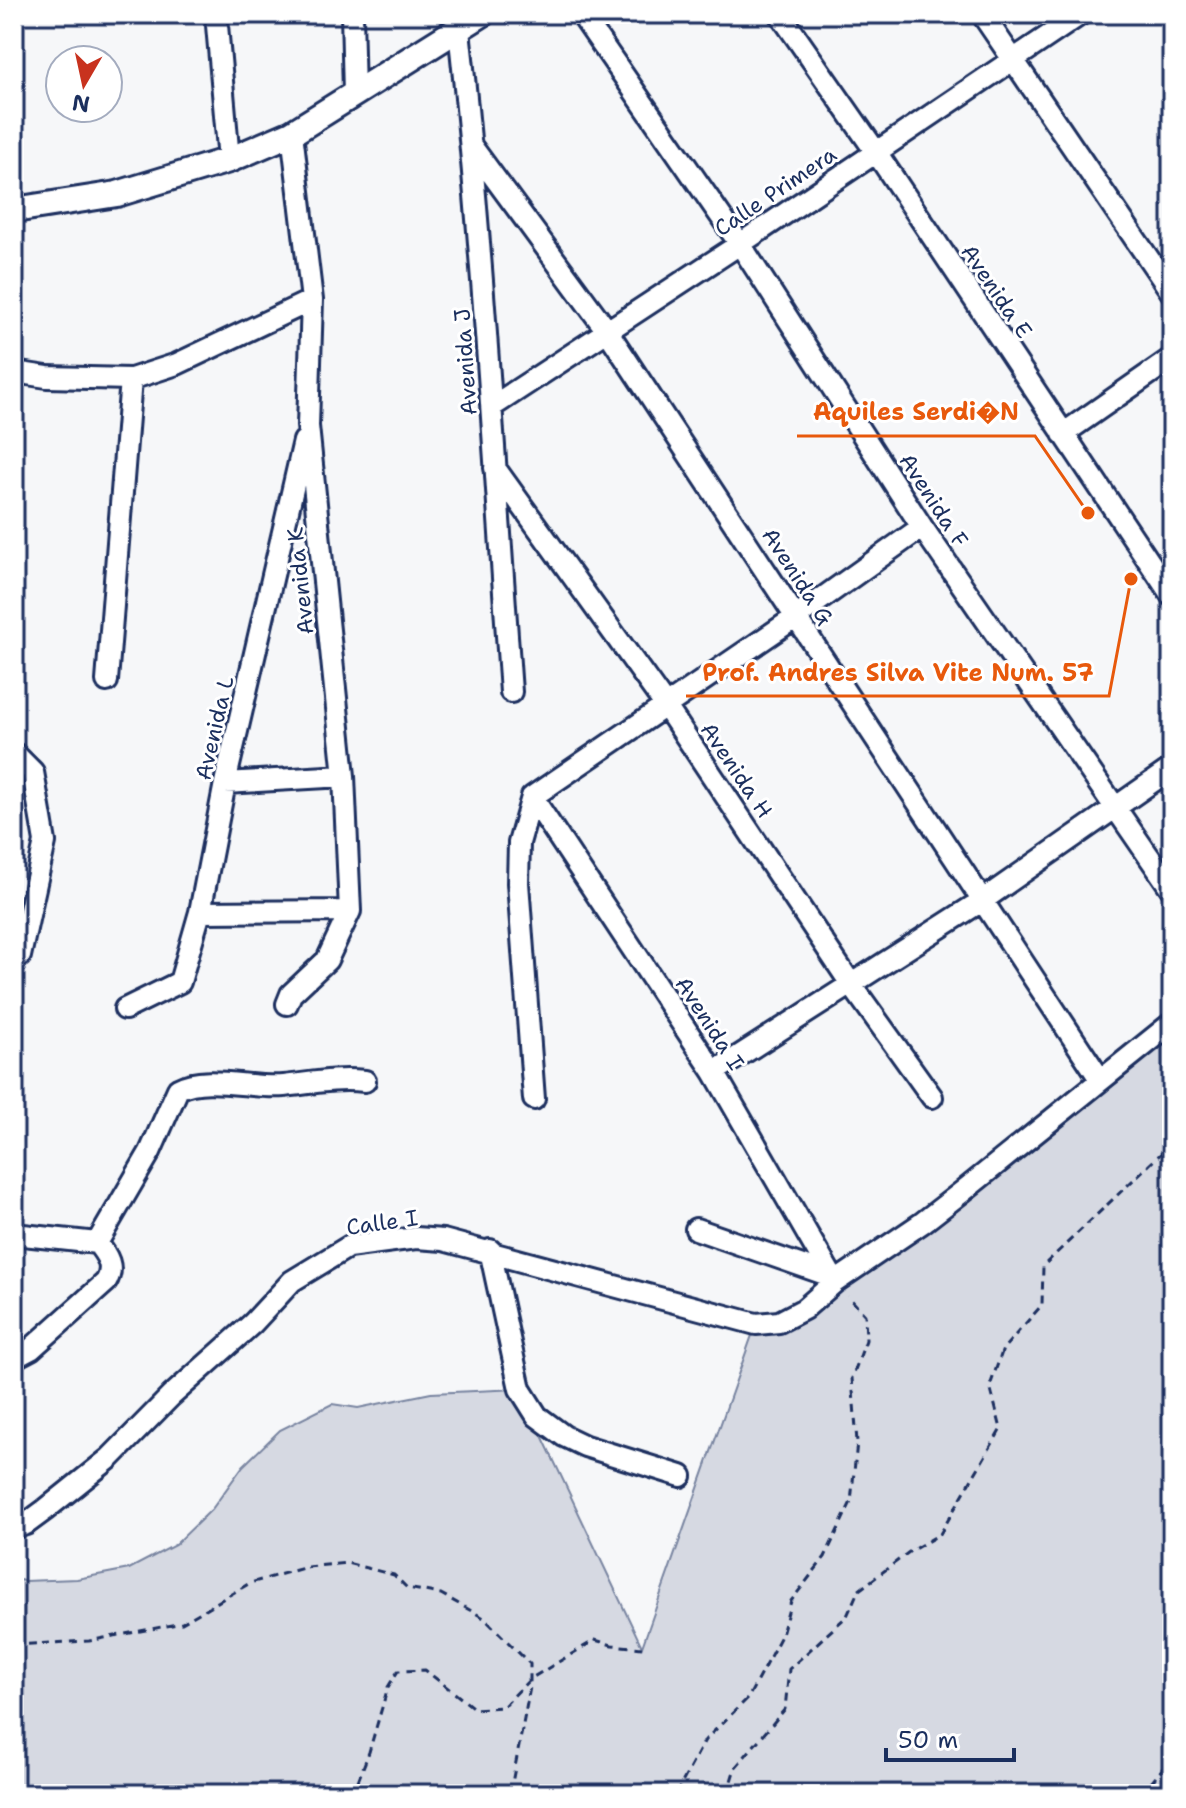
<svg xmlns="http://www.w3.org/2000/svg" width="1186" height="1808" font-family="'Shantell Sans',sans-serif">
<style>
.green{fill:#d6d9e2;stroke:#7884a0;stroke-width:2}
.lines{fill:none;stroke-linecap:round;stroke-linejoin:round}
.minor-casing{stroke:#1b2f5e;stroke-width:26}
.tertiary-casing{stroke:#1b2f5e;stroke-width:30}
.path{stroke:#1b2f5e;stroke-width:3;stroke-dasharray:8 6;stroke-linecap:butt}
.minor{stroke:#fff;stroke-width:20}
.tertiary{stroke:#fff;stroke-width:24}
.labels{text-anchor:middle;stroke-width:6;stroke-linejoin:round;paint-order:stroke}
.street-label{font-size:22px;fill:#1b2f5e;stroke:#fff}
.leader{fill:none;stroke:#e8590c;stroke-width:3}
.callout-dot{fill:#e8590c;stroke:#fff;stroke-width:3}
.callout-label{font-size:24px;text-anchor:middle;font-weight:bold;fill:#e8590c;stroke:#fff;stroke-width:6;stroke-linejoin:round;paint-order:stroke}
</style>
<rect width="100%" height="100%" fill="#f6f7f9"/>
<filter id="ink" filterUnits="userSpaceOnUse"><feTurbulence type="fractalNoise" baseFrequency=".0125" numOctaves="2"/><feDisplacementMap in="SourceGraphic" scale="16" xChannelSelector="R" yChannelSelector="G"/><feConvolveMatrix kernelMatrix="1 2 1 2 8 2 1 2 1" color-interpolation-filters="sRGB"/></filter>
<g filter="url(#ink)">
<path class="green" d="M1172,1027V1794H14V1579L24,1581L77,1579L129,1569L175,1545L212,1509L243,1466L280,1430L332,1404L358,1408L431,1393L520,1389L642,1647L756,1324L779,1322Z"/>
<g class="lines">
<defs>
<path id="minor" d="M216,14L229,160
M352,14L354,94
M581,14L740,244L922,527L1172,890
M780,14L876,152L1172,596
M982,14L1172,293
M459,30C483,250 495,471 511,692
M472,147L608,332L1100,1079
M14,372L47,377L131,379L177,364L312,300
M493,406L740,244L1081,14
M1063,434L1172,358
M495,468L665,705L851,984L932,1097
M107,681L131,379
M14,753L33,772L45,842L20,956
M225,783L344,776
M532,797L714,1072L835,1282
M532,797L796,617L922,527
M532,797L519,843L518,883L534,1099
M200,912L350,911
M287,1004L291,994L327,960L350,911L344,776L308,426L312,300L292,133
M125,1009L180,982L200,912L225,783L304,441
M714,1072L983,900L1172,768
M696,1229L831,1276
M14,1234L97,1243C107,1255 115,1267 106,1282L31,1349L14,1358
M97,1243L150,1152L178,1089C206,1074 252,1089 284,1086C312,1083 336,1078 365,1081
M490,1250L520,1389L537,1416L564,1436L585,1446L681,1476
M14,1528L26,1524L45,1510L110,1458L171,1396L253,1323L292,1281L348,1247L416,1238L443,1240L756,1324L779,1322L804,1309L835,1282L922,1223L962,1192L1172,1023"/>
<path id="tertiary" d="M14,210L117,194L229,160L292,133L482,14"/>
</defs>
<use href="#minor" class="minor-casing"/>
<use href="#tertiary" class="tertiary-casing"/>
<path class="path" d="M14,1645L89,1641L182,1623L250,1583L307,1567L347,1563L394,1575L407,1588L441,1594L484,1618L530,1664V1687L510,1794
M353,1794L369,1752L388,1687L398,1671L425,1670L475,1709L503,1707L530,1679L595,1640L612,1645L642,1648
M676,1794L705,1740L748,1698L782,1634L791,1601L825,1557L851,1502L857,1442L852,1378L866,1340L865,1315L848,1296
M727,1794L735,1768L785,1709L789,1669L847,1616L858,1591L909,1552L940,1534L1001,1429L990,1386L1003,1349L1042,1305L1043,1266L1172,1143
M1142,1794L1172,1757"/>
<use href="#minor" class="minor"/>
<use href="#tertiary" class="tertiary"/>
</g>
</g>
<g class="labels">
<g class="street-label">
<text transform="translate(775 191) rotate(-34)" y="8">Calle Primera</text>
<text transform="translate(997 291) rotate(56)" y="8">Avenida E</text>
<text transform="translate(465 362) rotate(-94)" y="8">Avenida J</text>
<text transform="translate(934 500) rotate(57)" y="8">Avenida F</text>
<text transform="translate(798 576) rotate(57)" y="8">Avenida G</text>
<text transform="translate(300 581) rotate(-96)" y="8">Avenida K</text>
<text transform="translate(214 728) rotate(-77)" y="8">Avenida L</text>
<text transform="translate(737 770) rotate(56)" y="8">Avenida H</text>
<text transform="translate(710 1023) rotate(57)" y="8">Avenida I</text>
<text transform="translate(382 1222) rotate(-8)" y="8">Calle I</text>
</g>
</g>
<path class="leader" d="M1088 513L1035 436H797M1131 579L1109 696H686"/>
<g class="callout-dot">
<circle cx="1088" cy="513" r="8"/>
<circle cx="1131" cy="579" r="8"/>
</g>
<g class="callout-label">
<text x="916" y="420">Aquiles Serdi�N</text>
<text x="898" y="681">Prof. Andres Silva Vite Num. 57</text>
</g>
<rect width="1186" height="1808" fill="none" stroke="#fff" stroke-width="48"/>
<rect x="24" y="24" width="1138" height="1760" fill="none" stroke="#1b2f5e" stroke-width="3" filter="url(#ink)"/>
<g transform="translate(84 84) rotate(189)"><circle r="38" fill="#ffffff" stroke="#a4acbf" stroke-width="2"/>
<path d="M0-6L14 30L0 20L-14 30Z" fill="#c8321e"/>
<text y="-12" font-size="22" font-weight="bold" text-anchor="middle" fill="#1b2f5e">N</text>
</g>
<path d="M886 1748v12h128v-12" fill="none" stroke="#1b2f5e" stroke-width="4"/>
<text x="898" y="1748" font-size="24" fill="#1b2f5e" stroke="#ffffff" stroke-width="6" paint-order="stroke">50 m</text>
</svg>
